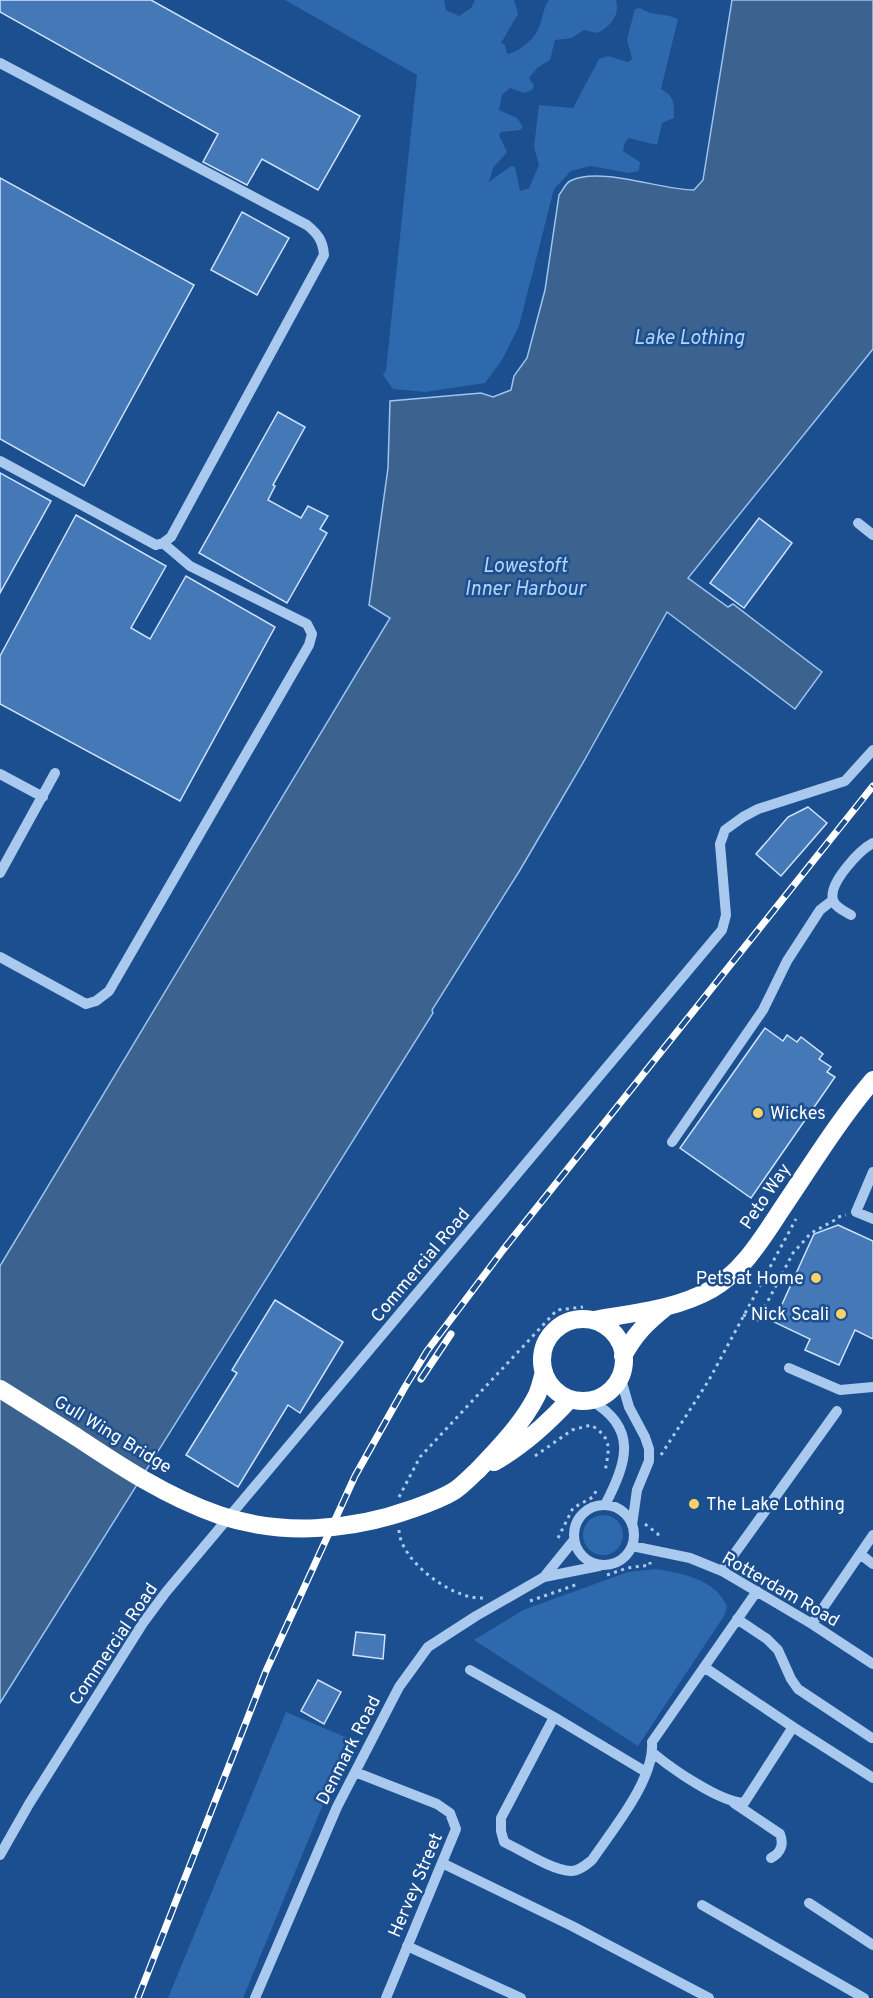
<svg xmlns="http://www.w3.org/2000/svg" width="873" height="1998" font-family="Overpass,sans-serif">
<style>
.green{fill:#2e69ad}
.water{fill:#3c6290;stroke:#9cc4f0;stroke-width:1.5}
.building{fill:#4478b7;stroke:#cfe3fa;stroke-width:1.5}
.lines{fill:none;stroke-linecap:round;stroke-linejoin:round}
.path{stroke:#a9c9ee;stroke-width:3;stroke-dasharray:3 4.5;stroke-linecap:butt}
.minor{stroke:#a9c9ee;stroke-width:10}
.highway{stroke:#fff;stroke-width:18}
.rail-casing{stroke:#fff;stroke-width:7}
.rail{stroke:#1b4f8f;stroke-width:4.5;stroke-dasharray:14;stroke-linecap:butt}
.highway-bridge{stroke:#fff;stroke-width:18}
.poi-dot{fill:#ffd166;stroke:#1b4f8f;stroke-width:2}
.labels{text-anchor:middle;stroke-width:5;stroke-linejoin:round;paint-order:stroke}
.poi-label{font-size:18px;fill:#fff;stroke:#1b4f8f;text-anchor:start}
.street-label{font-size:18px;fill:#fff;stroke:#1b4f8f}
.water-label{font-size:20px;font-style:italic;fill:#b5d3f5;stroke:#1b4f8f}
</style>
<rect width="100%" height="100%" fill="#1b4f8f"/>
<path class="green" d="M285,0H444L446,10L459,16L471,8L475,0H514L518,14L501,43L505,45L507,54C519,52 535,39 539,27C543,18 543,8 549,0H616C620,16 611,25 598,33L584,30L572,38L555,40L550,60L537,68L529,78L534,86L532,90L524,93L510,88L502,95L499,110L517,118L523,127L520,130L501,132L499,135L507,152L493,168L489,182L511,166L515,167L520,191L529,188L539,165L534,147L539,105L573,108L599,59L608,56L628,62L632,59L627,39L635,9L640,8C654,17 663,12 678,19L661,89C675,97 674,103 674,118L662,123L657,145L629,138L625,142L623,151L640,162L639,171L629,173L590,166L571,171L554,189L519,326L502,360L485,383L425,392L393,389L383,375L386,370L417,75Z
M583 1535a20 20 0 1 1 40 0a20 20 0 1 1-40 0Z
M655,1569C682,1573 715,1579 727,1606L724,1616L638,1746L474,1640L523,1610L628,1572Z
M286,1712L350,1739L243,1998H168Z"/>
<path class="water" d="M732,0H873V349L688,578L728,607L733,604L822,672L795,709L667,612L584,761L520,870L432,1010L433,1013L0,1703V1266L390,618L369,605L388,468L390,401L481,393L493,397L511,390L514,376L527,358L545,290L559,195C563,190 565,184 570,181C600,166 661,190 694,190L703,180Z"/>
<path class="building" d="M0,0H151L360,116L318,190L262,159L247,185L203,162L218,134L0,12Z
M0,178L194,285L84,486L0,439Z
M242,212L289,238L257,295L211,270Z
M278,412L305,427L273,485L275,486L268,500L301,518L308,506L328,516L320,529L327,533L287,603L199,553Z
M0,473L51,501L0,593Z
M76,515L166,566L131,628L150,639L186,576L275,627L180,801L0,704V656Z
M759,518L792,543L744,608L710,583Z
M808,807L827,823L781,876L756,854L788,817Z
M765,1028L783,1041L787,1035L797,1042L801,1037L823,1054L819,1059L831,1067L827,1072L835,1077L751,1198L680,1148Z
M838,1225L873,1241V1339L855,1330L839,1365L805,1350L810,1339L774,1322L814,1234Z
M275,1300L343,1342L300,1413L288,1405L238,1487L186,1455L237,1373L232,1370Z
M356,1632L385,1635L383,1659L353,1655Z
M318,1680L341,1692L324,1724L301,1711Z"/>
<g class="lines">
<path class="path" d="M743,1315L758,1320L793,1253L811,1233L835,1220L838,1217L846,1215
M661,1455L709,1380L796,1219
M535,1456L572,1430L591,1425C613,1439 609,1448 605,1472
M399,1497L420,1457L557,1310L583,1307
M645,1524L658,1534L657,1538
M399,1530C400,1561 453,1600 483,1598
M558,1538L573,1508L593,1497L596,1491
M607,1575L627,1568L650,1565V1562
M530,1601L578,1584"/>
<path class="minor" d="M0,63L307,225C318,234 323,241 324,255L171,537L163,543L156,545L0,461
M858,523L873,535
M0,774L43,797
M0,873L55,773
M851,915C844,911 835,907 833,900C828,883 860,850 873,843
M0,957L86,1004L96,1001L109,991L309,645L312,634L307,624L190,566L163,543
M672,1142L763,1010L787,961L820,910L833,900
M873,1172L856,1212L873,1219
M789,1368L840,1390L873,1387
M620,1376L629,1407L645,1437L649,1449V1461L637,1490L632,1525
M590,1400C639,1428 627,1462 605,1505
M574 1535a30 30 0 1 1 60 0a30 30 0 1 1-60 0Z
M632,1546L690,1558L722,1571L812,1624L873,1664
M860,1554L873,1564
M722,1571L837,1411
M544,1577L599,1566
M737,1619L767,1639L778,1650L791,1679L798,1689L872,1738
M812,1624L873,1535
M470,1670L554,1717L646,1772
M554,1717L501,1818V1831L504,1842C521,1850 553,1871 571,1871C579,1871 586,1865 592,1860C613,1829 655,1779 652,1742L757,1591
M793,1727L873,1778
M653,1753C672,1769 720,1802 744,1803L793,1727L704,1667
M355,1772L437,1804L450,1813L456,1829L386,1998
M734,1803L780,1834C784,1844 781,1853 771,1858
M0,1855L29,1804L143,1623L166,1592L722,930L726,915L720,844L725,830L743,817L758,809L845,781L873,750
M442,1863L572,1926L709,1998
M809,1903L873,1945
M702,1905L864,1998
M407,1946L521,1998
M255,1998L337,1807L399,1687L428,1647L476,1616L544,1577L574,1540"/>
<path class="highway" d="M542 1360a41 41 0 1 1 82 0a41 41 0 1 1-82 0Z
M594,1320C633,1313 677,1309 712,1289C744,1270 763,1237 783,1207C812,1164 839,1120 873,1080
M623,1356C635,1334 646,1323 666,1307
M0,1389L75,1436
M494,1462C523,1446 548,1423 570,1399
M478,1470C499,1448 523,1423 537,1395C540,1388 542,1379 544,1372"/>
<defs>
<path id="rail" d="M421,1379L451,1334
M138,1998L266,1671L355,1476L405,1387L427,1351L503,1250L873,786"/>
</defs>
<use href="#rail" class="rail-casing"/>
<use href="#rail" class="rail"/>
<path class="highway-bridge" d="M75,1436C120,1466 167,1497 219,1515C281,1536 351,1531 412,1509C426,1504 441,1499 454,1491C463,1485 470,1477 478,1470"/>
</g>
<g class="poi-dot">
<circle cx="758" cy="1113" r="6"/>
<circle cx="816" cy="1278" r="6"/>
<circle cx="841" cy="1314" r="6"/>
<circle cx="694" cy="1504" r="6"/>
</g>
<g class="labels">
<g class="poi-label">
<text x="770" y="1119">Wickes</text>
<text x="804" y="1284" text-anchor="end">Pets at Home</text>
<text x="829" y="1320" text-anchor="end">Nick Scali</text>
<text x="706" y="1510">The Lake Lothing</text>
</g>
<g class="street-label">
<text transform="translate(765 1196) rotate(-56)" y="6">Peto Way</text>
<text transform="translate(420 1265) rotate(-50)" y="6">Commercial Road</text>
<text transform="translate(113 1434) rotate(31)" y="6">Gull Wing Bridge</text>
<text transform="translate(781 1589) rotate(30)" y="6">Rotterdam Road</text>
<text transform="translate(113 1644) rotate(-56)" y="6">Commercial Road</text>
<text transform="translate(348 1750) rotate(-63)" y="6">Denmark Road</text>
<text transform="translate(415 1885) rotate(-67)" y="6">Hervey Street</text>
</g>
<g class="water-label">
<text x="689" y="344">Lake Lothing</text>
<text x="525" y="572">Lowestoft<tspan x="525" dy="23">Inner Harbour</tspan></text>
</g>
</g>
</svg>
